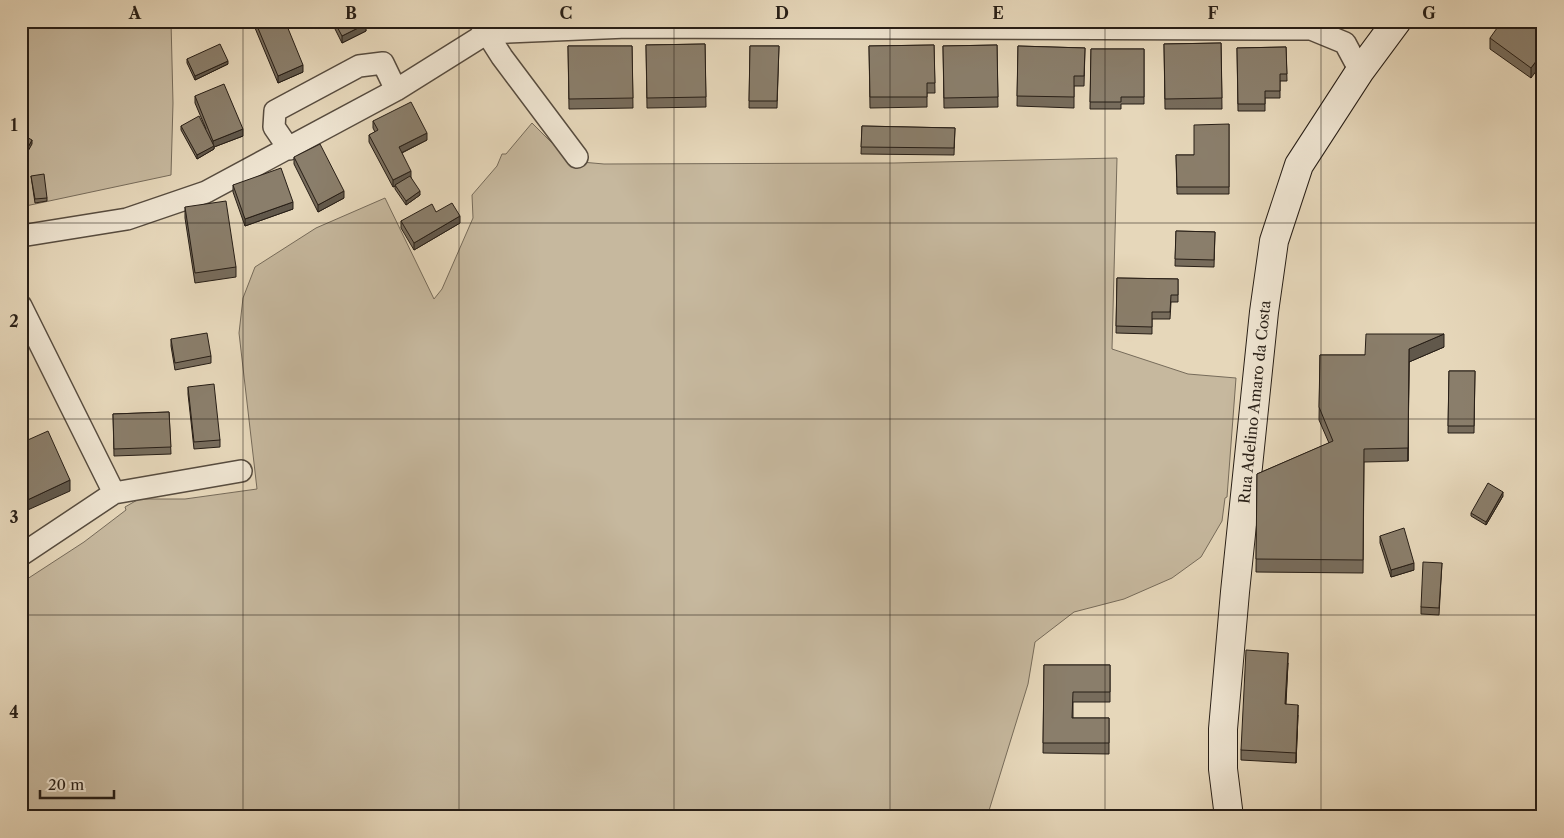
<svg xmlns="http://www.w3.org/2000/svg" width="1564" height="838" font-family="'Libre Caslon Text',serif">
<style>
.green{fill:#c6b89e;stroke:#766b5a}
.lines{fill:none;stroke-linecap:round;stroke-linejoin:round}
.street-casing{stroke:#574c3f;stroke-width:24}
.secondary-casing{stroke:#271e16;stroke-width:30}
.street{stroke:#efe5d2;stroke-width:21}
.secondary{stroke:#efe5d2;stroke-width:28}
.wall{fill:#776c5c;stroke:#271e16}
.shaded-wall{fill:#61584b;stroke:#271e16}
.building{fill:#8a7e6b;stroke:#271e16}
.grid{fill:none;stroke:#271e16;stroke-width:1;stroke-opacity:0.55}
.labels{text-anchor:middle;stroke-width:5;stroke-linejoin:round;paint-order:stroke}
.street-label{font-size:15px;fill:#271e16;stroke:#efe5d2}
.neatline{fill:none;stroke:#271e16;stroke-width:2}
.grid-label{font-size:16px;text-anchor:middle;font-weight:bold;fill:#271e16}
</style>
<rect width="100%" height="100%" fill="#e6d7ba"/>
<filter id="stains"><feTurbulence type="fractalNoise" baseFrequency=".004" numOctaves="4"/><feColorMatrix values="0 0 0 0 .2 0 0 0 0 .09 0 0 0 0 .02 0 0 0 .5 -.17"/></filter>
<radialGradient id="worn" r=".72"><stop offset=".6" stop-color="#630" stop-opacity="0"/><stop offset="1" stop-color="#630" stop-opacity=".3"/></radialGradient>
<path class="green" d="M21,21H171L173,103L171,175L21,207Z
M532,123L570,161L604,164L894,163L1117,158L1112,349L1188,374L1236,378L1227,497L1225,498L1222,521L1201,557L1172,578L1124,599L1074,612L1035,642L1028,684L987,817H21V583L84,542L126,510L125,507L139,499H185L257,489L239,333L243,298L255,267L316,228L385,198L434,299L442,289L473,218L472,195L497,166L502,154H506Z"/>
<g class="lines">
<defs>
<path id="street" d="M481,24L502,57L577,157
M289,149L274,127L275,111L359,66L383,63L396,90
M21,236L127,219L206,192L396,90L487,33L627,27L1311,29L1345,43L1360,71
M21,306L114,493
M21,555L114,493L241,471"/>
<path id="secondary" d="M1229,817L1223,769V729L1235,592L1264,312L1274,241L1299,165L1360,71L1397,21"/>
</defs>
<use href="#street" class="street-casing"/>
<use href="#secondary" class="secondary-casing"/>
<use href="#street" class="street"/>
<use href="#secondary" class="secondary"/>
</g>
<path class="wall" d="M255,21L303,72L278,83L255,28Z
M331,21H364L366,31L342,43Z
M1487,21H1501L1496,28Z
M1543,21L1531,78L1490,49V38Z
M1221,43L1222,109H1165L1164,44Z
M705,44L706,107L647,108L646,45Z
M934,45L935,93H927V107L870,108L869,46Z
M997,45L998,107L944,108L943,46Z
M568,46H632L633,108L569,109Z
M750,46H779L777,108H749Z
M1018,46L1085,48L1084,86H1074V108L1017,106Z
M1286,47L1287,81H1280V98H1265V111H1238L1237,48Z
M1091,49H1144V104H1121V109H1090Z
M187,59L228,64L195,80L187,63Z
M195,96L243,136L214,147V149L197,159L181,130V126L206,129L195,103Z
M373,121L427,140L402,153L411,178L420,195L406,205L395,189V186L393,187L369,142V135L375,132L373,128Z
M1229,124V194H1177L1176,155H1194Z
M862,126L955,128L954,155L861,154Z
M294,157L344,198L318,212L294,164Z
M31,176L47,198V201L35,203Z
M233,185L293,209L245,226L233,192Z
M185,207L236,267V277L195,283L185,218Z
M436,212L460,223L414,250L401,228V221Z
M1176,231L1215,232L1214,267L1175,266Z
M1117,278L1178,279V302H1171L1170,319H1152V334L1116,333Z
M171,339L211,356V363L175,370L171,346Z
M1444,347L1409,362L1408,461L1364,462L1363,573L1256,572L1257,474L1329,443L1319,420L1320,355H1365Z
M1449,371H1475L1474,433H1448Z
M188,387L220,440V447L194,449L188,394Z
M169,412L171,454L114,456L113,414Z
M1503,496L1486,525L1471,516V513Z
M1380,536L1414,570L1391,577L1380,543Z
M1442,563L1439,615L1421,614V607Z
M1288,663L1286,704L1298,715L1296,763L1241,760V750Z
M1044,665H1110V702H1073V718H1109V754L1043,753Z"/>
<path class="shaded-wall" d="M1496,21H1501L1496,28Z
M366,24V31L342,43V36Z
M1543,52V62L1531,78V68Z
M228,61V64L195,80V76Z
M303,65V72L278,83V76Z
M243,129V136L214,147V149L197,159V155L213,146V141Z
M427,133V140L399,154V147Z
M32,140V144L22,162V158Z
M411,171V178L393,187V180Z
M344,191V198L318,212V205Z
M420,191V195L406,205V201Z
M293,202V209L245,226V219Z
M460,216V223L414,250V243Z
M1444,334V347L1409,362L1408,461L1409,349Z
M70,480V491L21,513V503Z
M1503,492V496L1486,525V522Z
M1414,563V570L1391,577V570Z
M1288,653V663L1285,714V704Z
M1298,705V715L1296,763V753Z"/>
<path class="building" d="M255,21H285L303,65L278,76Z
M334,21H364L366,24L342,36Z
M1502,21H1543V52L1531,68L1490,38Z
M1221,43L1222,98L1165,99L1164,44Z
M220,44L228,61L195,76L187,59Z
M705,44L706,97L647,98L646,45Z
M934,45L935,83H927V97H870L869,46Z
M997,45L998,97L944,98L943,46Z
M568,46H632L633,98L569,99Z
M750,46H779L777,101H749Z
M1018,46L1085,48L1084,76H1074V97L1017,96Z
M1286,47L1287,74H1280V91H1265V104H1238L1237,48Z
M1091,49H1144V97H1121V102H1090Z
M224,84L243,129L213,141L195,96Z
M411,102L427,133L399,147L411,171L393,180L369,135L378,130L373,121Z
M199,116L214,146L197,155L181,126Z
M1229,124V187H1177L1176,155H1194V125Z
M862,126L955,128L954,148L861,147Z
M21,134L32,140L22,158H21Z
M320,144L344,191L318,205L294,157Z
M281,168L293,202L245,219L233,185Z
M44,174L47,198L35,199L31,176Z
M410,176L420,191L406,201L395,185Z
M226,201L236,267L195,273L185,207Z
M452,203L460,216L414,243L401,221L432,204L436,212Z
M1176,231L1215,232L1214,260L1175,259Z
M1117,278L1178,279V295H1171L1170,312H1152V327L1116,326Z
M207,333L211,356L175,363L171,339Z
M1366,334H1444L1409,349L1408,448L1364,449L1363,560L1256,559L1257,474L1333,441L1319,407L1320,355H1365Z
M1449,371H1475L1474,426H1448Z
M214,384L220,440L194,442L188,387Z
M169,412L171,447L114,449L113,414Z
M48,431L70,480L21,503V443Z
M1488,483L1503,492L1486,522L1471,513Z
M1404,528L1414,563L1391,570L1380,536Z
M1423,562L1442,563L1439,608L1421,607Z
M1246,650L1288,653L1285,704L1298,705L1296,753L1241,750Z
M1044,665H1110V692H1073L1072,718H1109V743H1043Z"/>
<path class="grid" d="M243,21V817M459,21V817M674,21V817M890,21V817M1105,21V817M1321,21V817M21,223H1543M21,419H1543M21,615H1543"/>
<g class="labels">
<g class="street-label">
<text transform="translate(1255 402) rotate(-84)" y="5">Rua Adelino Amaro da Costa</text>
</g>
</g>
<rect width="1564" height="838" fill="none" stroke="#e6d7ba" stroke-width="55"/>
<path d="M40 790v8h74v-8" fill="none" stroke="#271e16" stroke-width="2.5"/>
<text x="48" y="790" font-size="15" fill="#271e16" stroke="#efe5d2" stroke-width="4" paint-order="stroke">20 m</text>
<rect x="28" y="28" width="1508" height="782" class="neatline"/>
<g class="grid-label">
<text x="135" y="19">A</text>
<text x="351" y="19">B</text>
<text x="566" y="19">C</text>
<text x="782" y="19">D</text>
<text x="998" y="19">E</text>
<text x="1213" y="19">F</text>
<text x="1429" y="19">G</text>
<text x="14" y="131">1</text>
<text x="14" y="327">2</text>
<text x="14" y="523">3</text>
<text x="14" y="718">4</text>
</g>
<rect width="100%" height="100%" filter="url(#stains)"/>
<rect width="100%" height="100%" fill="url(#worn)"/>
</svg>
